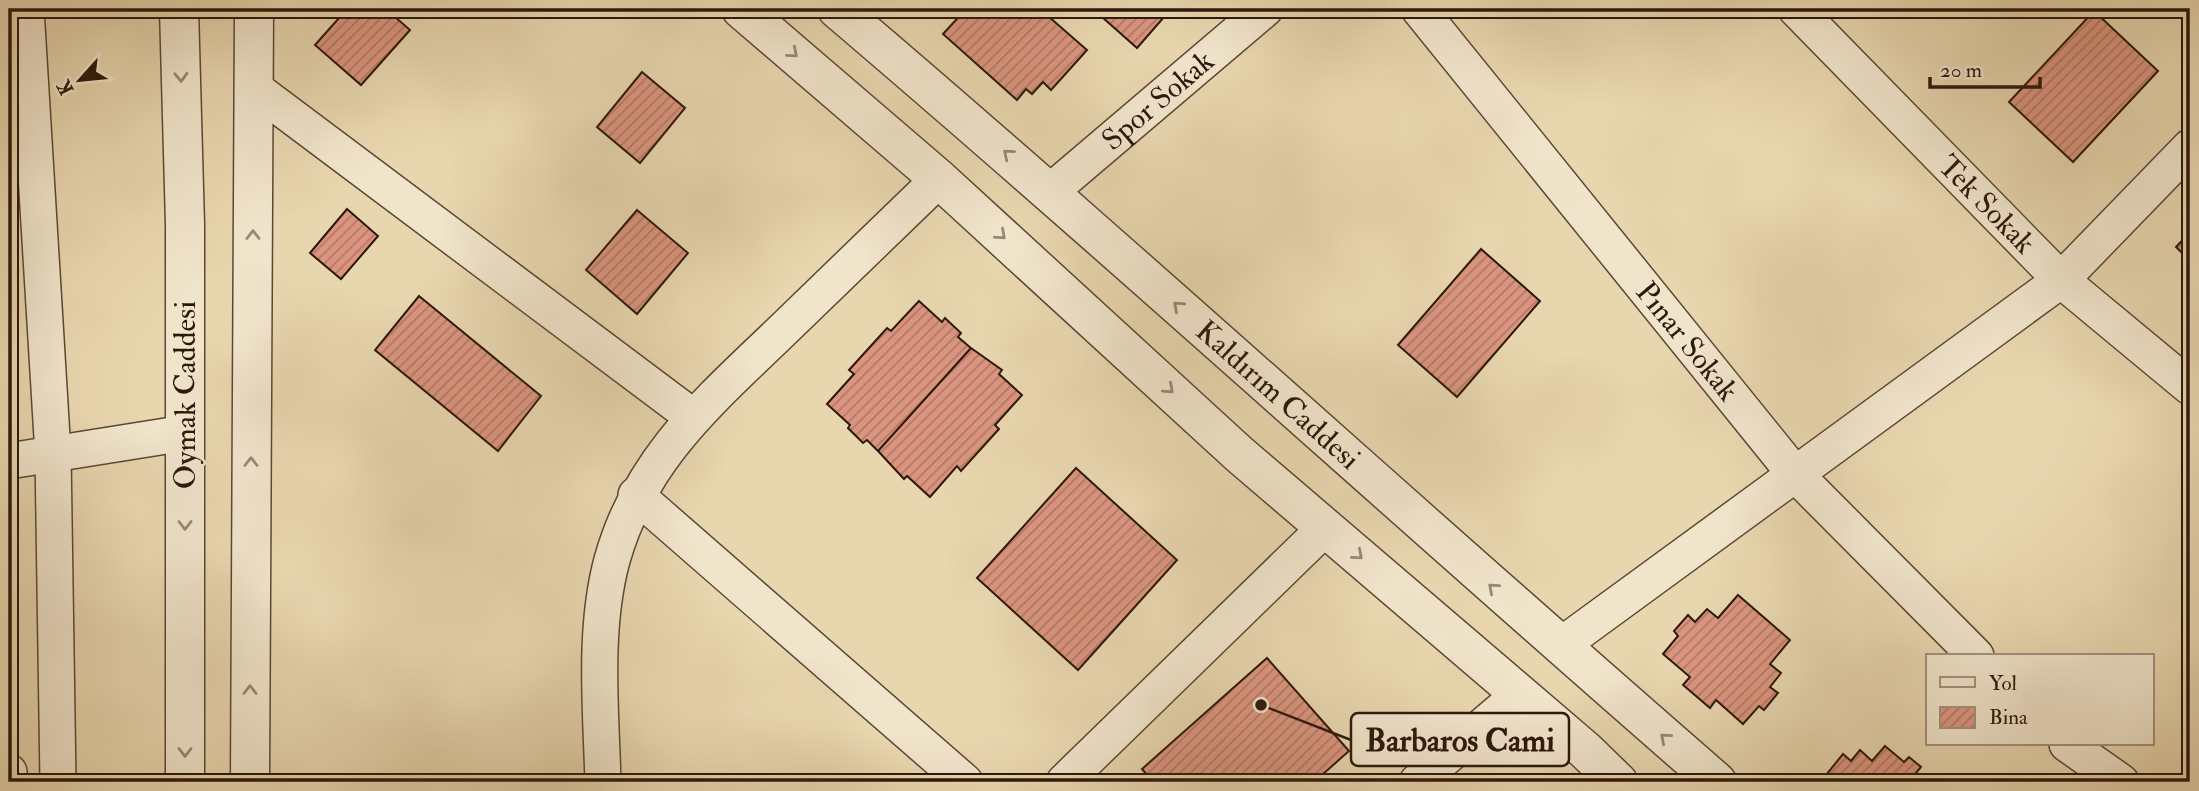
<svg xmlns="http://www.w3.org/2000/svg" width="2199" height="791" font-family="'IM FELL Double Pica',serif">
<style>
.building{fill:url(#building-hatch);stroke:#2c180b;stroke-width:2}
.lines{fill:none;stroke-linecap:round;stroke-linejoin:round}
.minor-casing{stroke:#5b4834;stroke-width:38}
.tertiary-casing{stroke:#5b4834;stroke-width:41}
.minor{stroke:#f0e4cb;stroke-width:35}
.tertiary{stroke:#f0e4cb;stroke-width:38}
.oneway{stroke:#988875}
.labels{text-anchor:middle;stroke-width:5;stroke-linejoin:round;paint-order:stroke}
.street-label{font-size:30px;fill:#2c180b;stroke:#f0e4cb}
.leader{fill:none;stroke:#2c180b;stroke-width:2.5}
.callout-dot{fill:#2c180b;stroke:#f0e4cb;stroke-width:2.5}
.callout{fill:#f0e4cb;stroke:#2c180b;stroke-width:2.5}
.callout-label{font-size:32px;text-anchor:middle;font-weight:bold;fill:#2c180b}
</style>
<defs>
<pattern id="building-hatch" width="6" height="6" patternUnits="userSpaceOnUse" patternTransform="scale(1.75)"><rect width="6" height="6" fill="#db957f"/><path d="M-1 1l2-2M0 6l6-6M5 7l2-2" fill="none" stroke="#b27966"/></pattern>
</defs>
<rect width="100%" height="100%" fill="#e8d6af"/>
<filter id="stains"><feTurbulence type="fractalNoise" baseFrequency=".00286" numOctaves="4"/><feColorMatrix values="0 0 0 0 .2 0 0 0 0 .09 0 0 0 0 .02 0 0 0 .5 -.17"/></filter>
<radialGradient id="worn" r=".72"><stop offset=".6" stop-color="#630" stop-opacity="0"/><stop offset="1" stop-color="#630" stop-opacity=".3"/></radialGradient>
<path class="building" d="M347,9H386L410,30L361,85L315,45Z
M966,9H1040L1087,50L1051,90L1043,82L1032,94L1026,89L1017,100L943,34Z
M1093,9H1171L1137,48Z
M2094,11L2158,71L2073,162L2009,102Z
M642,72L685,108L640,163L597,127Z
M347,209L378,236L341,279L310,253Z
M637,210L688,253L637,314L586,270Z
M2190,232V261L2176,247Z
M1481,249L1540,301L1457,397L1398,345Z
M419,296L541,396L498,451L375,350Z
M919,301L942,322L945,318L961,333L958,337L971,348L878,451L867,440L863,443L848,428L850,425L827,404L854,374L849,370L887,328L891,331Z
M971,348L1002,370L999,374L1022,395L995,425L999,429L961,471L957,466L930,497L907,476L904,479L878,451Z
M1076,468L1177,560L1078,670L977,578Z
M1738,595L1790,640L1770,664L1781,673L1770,687L1778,693L1764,710L1759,706L1743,724L1716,700L1710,708L1683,685L1690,677L1663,654L1678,636L1674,631L1688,615L1695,622L1707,609L1718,618Z
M1267,658L1349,751L1314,782H1153L1142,769Z
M1885,746L1904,762L1909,757L1921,767L1916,773L1928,782H1833L1826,775L1843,754L1851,761L1860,750L1872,761Z"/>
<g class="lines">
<defs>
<g id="minor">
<path d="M26,9L53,454L58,782"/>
<path id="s1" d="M1419,9L1794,473L1976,656"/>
<path id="s2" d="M1796,9L2061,280L2190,387"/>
<path d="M254,88L693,417"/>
<path id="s3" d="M1051,191L1265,9"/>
<path d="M9,461L185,433"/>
<path d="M636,495L965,782"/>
<path d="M1560,646L2061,280L2190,147"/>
<path d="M2067,744L2121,782"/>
<path d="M9,772V782"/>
<path d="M603,782C601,711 593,630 612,560C641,456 713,398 787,326C837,277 888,228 939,179"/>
<path d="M1064,782L1326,527"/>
<path d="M1417,782L1520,694"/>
</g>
<g id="tertiary">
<path d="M179,9L185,225V782"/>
<path d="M741,9L939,179L1239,454L1585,750L1618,782"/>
<path id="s4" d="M837,9C1134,262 1422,526 1717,782"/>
<path d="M250,782L254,9"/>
</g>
</defs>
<use href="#minor" class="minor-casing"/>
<use href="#tertiary" class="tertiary-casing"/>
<use href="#minor" class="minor"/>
<use href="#tertiary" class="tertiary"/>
</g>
<defs><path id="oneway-chevron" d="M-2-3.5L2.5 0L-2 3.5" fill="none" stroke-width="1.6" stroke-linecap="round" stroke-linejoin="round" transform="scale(1.75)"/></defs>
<g class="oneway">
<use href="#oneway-chevron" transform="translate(793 53) rotate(41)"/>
<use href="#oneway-chevron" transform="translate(181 77) rotate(88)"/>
<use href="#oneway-chevron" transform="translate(1008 154) rotate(-140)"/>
<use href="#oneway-chevron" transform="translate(253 235) rotate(-90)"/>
<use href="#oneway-chevron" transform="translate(1001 235) rotate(42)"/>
<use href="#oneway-chevron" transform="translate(1178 306) rotate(-138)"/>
<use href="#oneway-chevron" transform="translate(1169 389) rotate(42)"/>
<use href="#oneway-chevron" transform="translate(251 462) rotate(-90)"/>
<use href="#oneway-chevron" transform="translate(185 525) rotate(90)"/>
<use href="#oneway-chevron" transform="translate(1358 555) rotate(41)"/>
<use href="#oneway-chevron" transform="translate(1493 588) rotate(-139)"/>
<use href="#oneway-chevron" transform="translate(250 690) rotate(-90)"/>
<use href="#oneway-chevron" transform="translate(1665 738) rotate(-139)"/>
<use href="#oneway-chevron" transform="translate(185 752) rotate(90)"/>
</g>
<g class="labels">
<g class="street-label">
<text dy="10" stroke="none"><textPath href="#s3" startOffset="140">Spor Sokak</textPath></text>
<text dy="10" stroke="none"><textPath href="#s2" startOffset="273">Tek Sokak</textPath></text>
<text dy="10" stroke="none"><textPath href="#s1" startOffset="427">Pınar Sokak</textPath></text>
<text transform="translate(185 395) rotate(-90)" y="10">Oymak Caddesi</text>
<text dy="10" stroke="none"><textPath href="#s4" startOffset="586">Kaldırım Caddesi</textPath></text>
</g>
</g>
<path class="leader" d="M1261 705L1351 740"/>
<circle class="callout-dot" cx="1261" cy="705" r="7"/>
<rect class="callout" x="1351" y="713" width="218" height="53" rx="7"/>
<g class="callout-label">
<text x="1460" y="751">Barbaros Cami</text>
</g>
<rect width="2199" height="791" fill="none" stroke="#e8d6af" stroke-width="35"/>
<rect x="10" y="10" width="2178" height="770" fill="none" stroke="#2c180b" stroke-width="3.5"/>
<rect x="18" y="18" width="2164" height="756" fill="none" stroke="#2c180b" stroke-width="2"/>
<rect x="1926" y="654" width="228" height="91" fill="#f0e4cb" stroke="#a2927e" stroke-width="2"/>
<rect x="1940" y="677" width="35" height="10" fill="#f0e4cb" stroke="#a2927e" stroke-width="2"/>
<text x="1989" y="690" font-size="21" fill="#2c180b">Yol</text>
<rect x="1940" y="707" width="35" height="21" fill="url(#building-hatch)" stroke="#a2927e" stroke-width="2"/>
<text x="1989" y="724" font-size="21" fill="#2c180b">Bina</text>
<g transform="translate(80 80) rotate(243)" stroke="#f0e4cb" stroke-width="5" paint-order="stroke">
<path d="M0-5L12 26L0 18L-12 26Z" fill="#2c180b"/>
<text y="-10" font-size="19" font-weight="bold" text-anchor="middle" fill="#2c180b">K</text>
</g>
<path d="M1930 77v10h110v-10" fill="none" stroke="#2c180b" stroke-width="3.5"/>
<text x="1940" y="77" font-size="21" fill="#2c180b" stroke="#f0e4cb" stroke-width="5" paint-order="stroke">20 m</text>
<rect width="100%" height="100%" filter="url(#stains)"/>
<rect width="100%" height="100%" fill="url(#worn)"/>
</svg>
